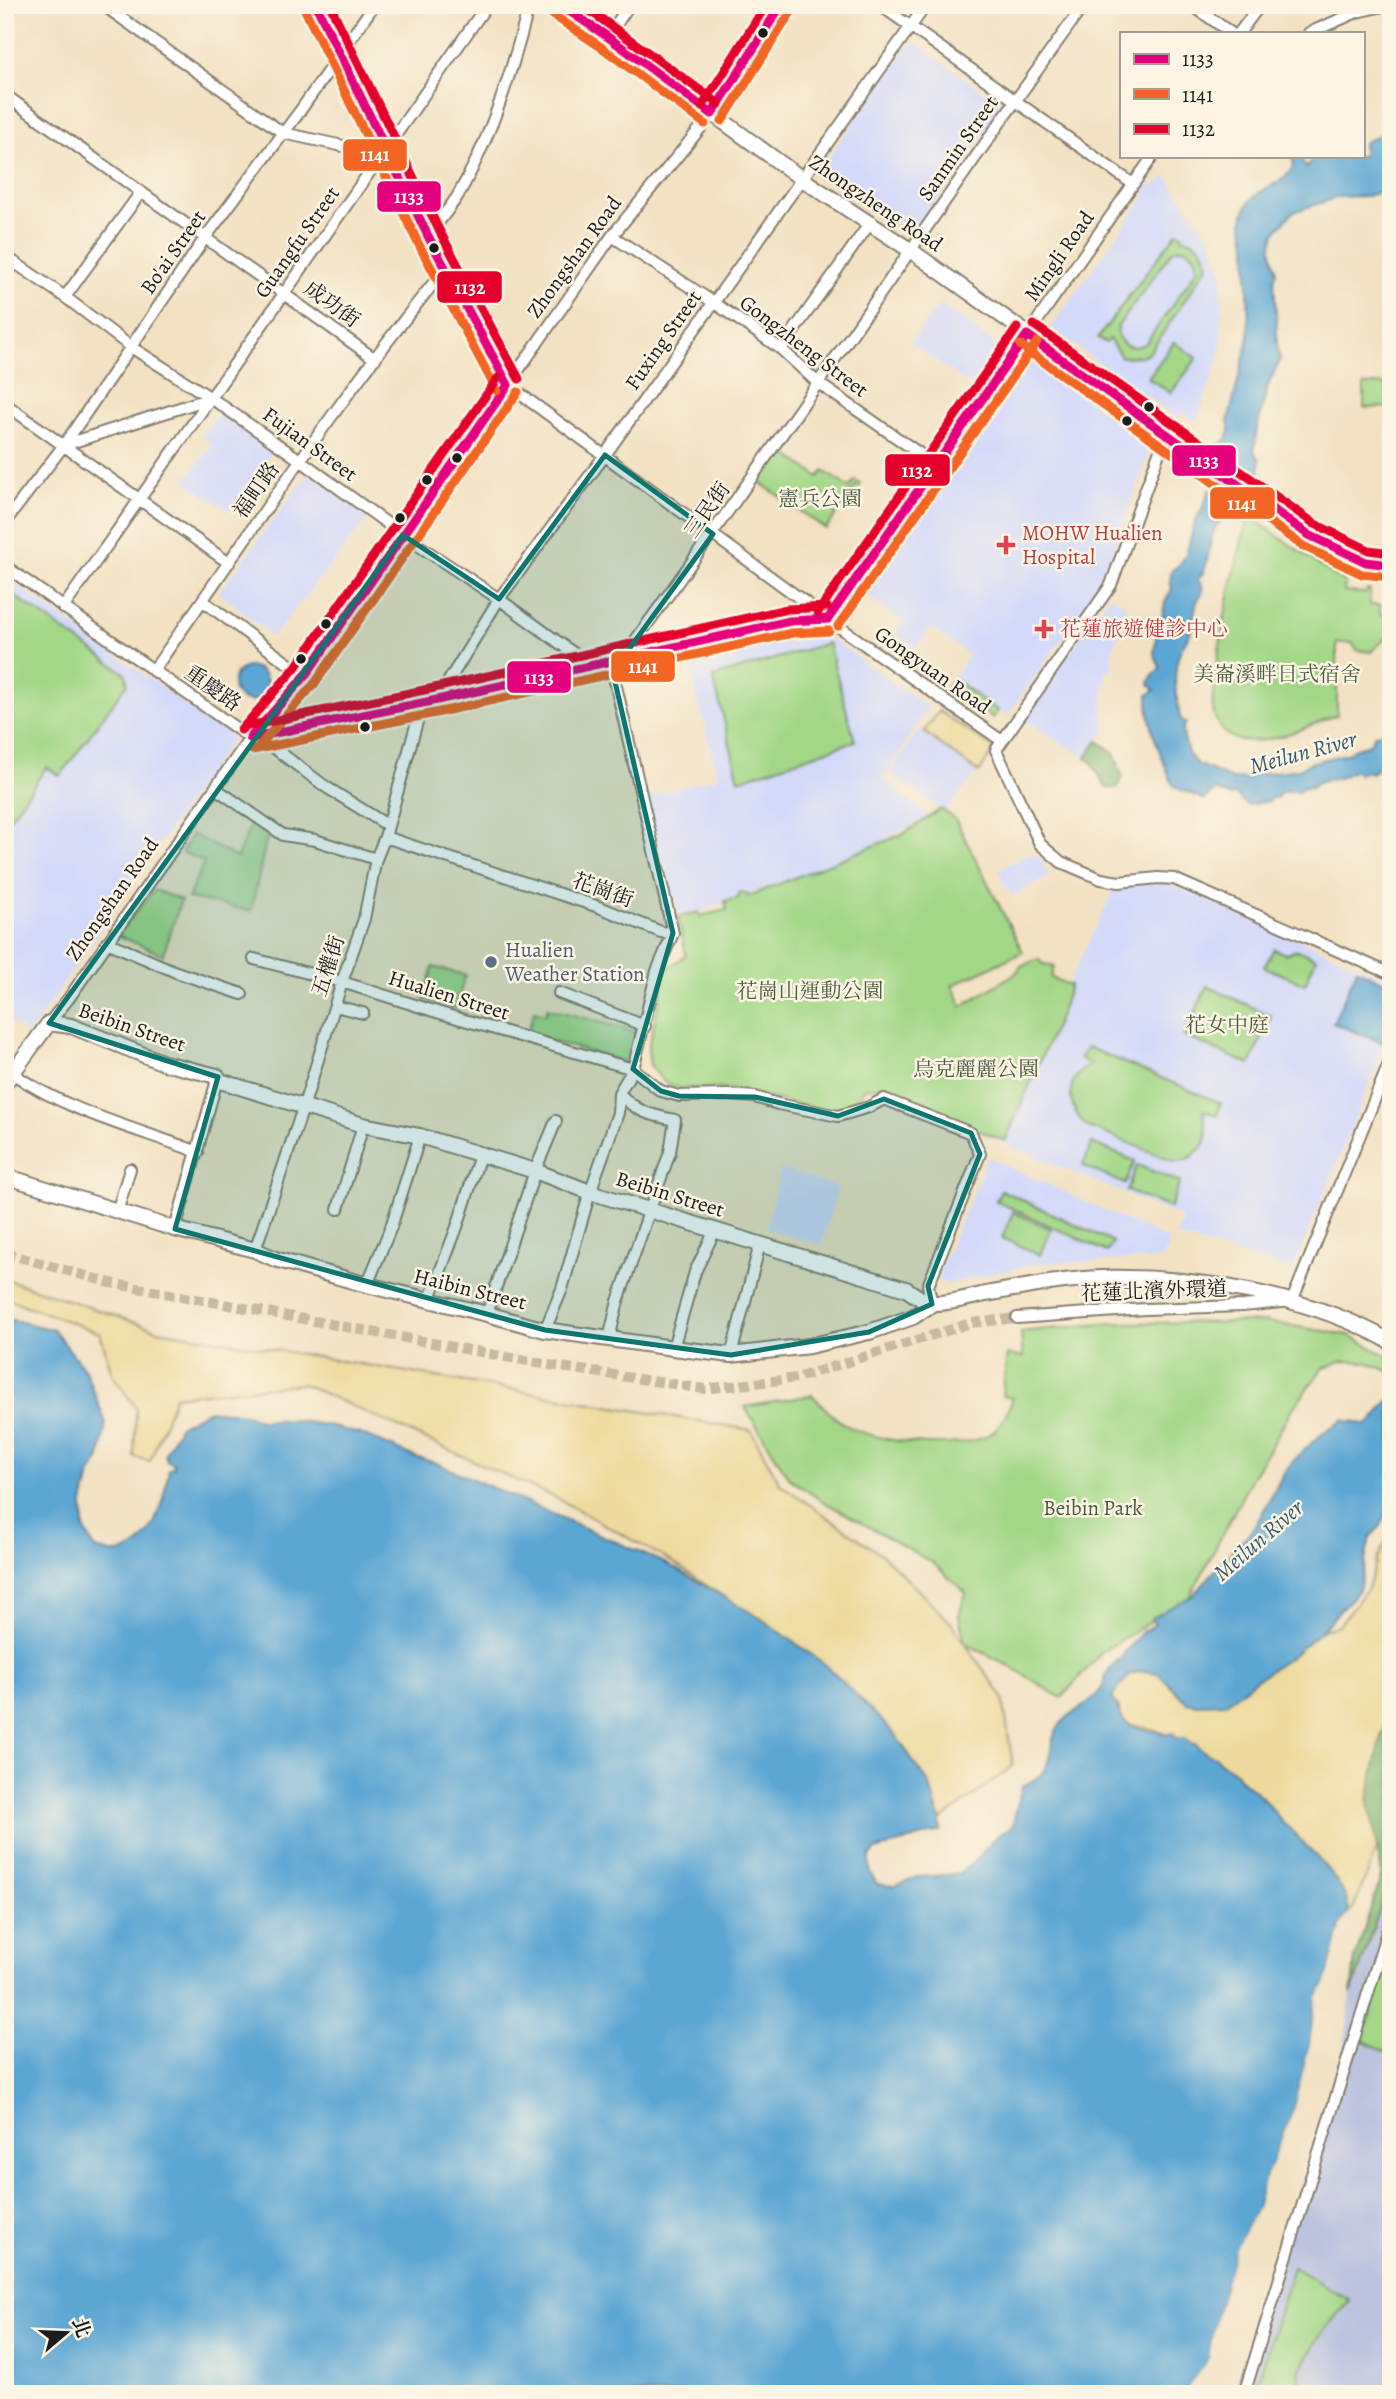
<svg xmlns="http://www.w3.org/2000/svg" width="1396" height="2399" font-family="Alegreya,'Noto Serif TC',serif">
<style>
.built{fill:#d3d9f9}
.industrial{fill:#bcc3de}
.green{fill:#a3d787;stroke:#607a52;stroke-width:2;fill-rule:evenodd}
.forest{fill:#82b874;stroke:#4f6a48;stroke-width:2}
.sand{fill:#eeda9e;stroke:#857b5d;stroke-width:2}
.water{fill:#5ba6d3;stroke:#3c6178;stroke-width:2}
.pier{fill:#f2e1c2}
.lines{fill:none;stroke-linecap:round;stroke-linejoin:round}
.minor-tunnel{stroke:#c7baa1;stroke-width:10;stroke-dasharray:10 5;stroke-linecap:butt}
.minor-casing{stroke:#877e6f;stroke-width:14}
.major-casing{stroke:#877e6f;stroke-width:18}
.minor{stroke:#fff;stroke-width:10}
.major{stroke:#fff;stroke-width:14}
.bus-1-casing{stroke:#fcf5e5;stroke-width:14}
.bus-2-casing{stroke:#fcf5e5;stroke-width:14}
.bus-3-casing{stroke:#fcf5e5;stroke-width:14}
.bus-1{stroke:#e5007d;stroke-width:9}
.bus-2{stroke:#f26522;stroke-width:9}
.bus-3{stroke:#e4002b;stroke-width:9}
.marked{fill:#0f766e;fill-opacity:0.2;stroke:#0f766e;stroke-width:5;stroke-linejoin:round}
.bus-dot{fill:#1c1c1c;stroke:#fcf5e5;stroke-width:2.5}
.health-dot{fill:#e0444e;stroke:#fcf5e5;stroke-width:2.5}
.service-dot{fill:#5c6f8a;stroke:#fcf5e5;stroke-width:2.5}
.labels{text-anchor:middle;stroke-width:5;stroke-linejoin:round;paint-order:stroke}
.street-label{font-size:21px;fill:#1c1c1c;stroke:#fcf5e5}
.park-label{font-size:21px;fill:#4b5d41;stroke:#fcf5e5}
.health-label{font-size:21px;fill:#be3a42;stroke:#fcf5e5;text-anchor:start}
.service-label{font-size:21px;fill:#4e5e75;stroke:#fcf5e5;text-anchor:start}
.water-label{font-size:23px;font-style:italic;fill:#385a6e;stroke:#fcf5e5}
.line-badge{stroke:#fcf5e5;stroke-width:2.5}
.badge-label{font-size:19px;text-anchor:middle;font-weight:bold;fill:#fff}
</style>
<rect width="100%" height="100%" fill="#fcf5e5"/>
<filter id="ink" filterUnits="userSpaceOnUse"><feTurbulence type="fractalNoise" baseFrequency=".0143" numOctaves="2"/><feDisplacementMap in="SourceGraphic" scale="14" xChannelSelector="R" yChannelSelector="G"/><feConvolveMatrix kernelMatrix="1 2 1 2 8 2 1 2 1" color-interpolation-filters="sRGB"/></filter>
<filter id="wash" filterUnits="userSpaceOnUse"><feTurbulence type="fractalNoise" baseFrequency=".00686" numOctaves="4" result="noise"/><feDisplacementMap in="SourceGraphic" scale="28" xChannelSelector="R" yChannelSelector="G"/><feGaussianBlur stdDeviation="1.57" result="paint"/><feColorMatrix in="noise" values="0 0 0 0 0 0 0 0 0 0 0 0 0 0 0 0 0 1.4 0 .05"/><feComposite in="paint" operator="in"/></filter>
<g filter="url(#wash)">
<rect width="100%" height="100%" fill="#f2e1c2"/>
<path class="built" d="M916,43L1000,104L1001,111L915,233L912,234L824,171L823,165L909,45Z
M1167,177L1212,240L1223,276L1221,353L1197,421L1183,413L1176,417L1055,331L1052,326L1147,194L1144,192L1149,184L1153,186Z
M939,304L997,345V348L971,386L911,343Z
M1030,361L1152,446L1103,580L1008,715L998,711L993,718L947,687L969,655L931,628L917,647L905,641L895,632L902,621L862,592L1019,368Z
M220,413L273,450L229,511L185,481L213,445L201,436Z
M309,473L370,516L273,637L219,592Z
M5,577L233,737L29,1034L5,1018Z
M1110,595L1127,606L1110,658L1113,661L1111,670H1107L1102,707L1106,730L1086,758L1024,719Z
M814,627L928,707L883,779L929,817L857,853L681,919L644,798L718,777L688,660L780,634Z
M920,729L978,773L945,812L889,773Z
M1031,853L1041,859L1049,877L1011,896L998,870Z
M1158,879L1238,912L1391,981V1031L1293,1270L1176,1236L1183,1218L997,1140L1022,1078L1117,884Z
M988,1157L1169,1240L1163,1259L1040,1263L946,1284L940,1280V1270Z
M781,1169L838,1187L821,1245L766,1228Z"/>
<path class="industrial" d="M1391,1851V2394H1233L1344,2052L1355,1958Z"/>
<path class="green" d="M1177,232L1182,234V238C1197,239 1206,250 1208,265L1150,352L1142,356L1121,357L1109,339L1106,343L1098,338ZM1179,248C1193,248 1197,257 1197,270L1146,343C1131,352 1115,344 1118,326L1173,250Z
M1174,342L1197,358L1171,393L1148,378Z
M1391,384V407L1364,408V385Z
M781,450L819,477L824,471L849,488L855,480L861,484L859,488L856,486L826,529L759,482Z
M1249,516L1345,583L1344,592L1366,593L1367,590H1370V605H1380V615H1389L1391,590V633L1371,652L1357,650L1352,643H1337V715C1307,726 1273,745 1240,740C1225,738 1215,723 1213,710C1211,693 1216,674 1218,657C1225,609 1235,563 1249,516Z
M5,589L126,674L127,684L60,776L47,767L5,825Z
M828,643L855,741L739,780L713,677Z
M953,679L998,711L993,718L947,687Z
M941,809L955,819L1023,952L952,985L962,1006L1016,973L1021,966L1039,959L1041,963L1054,967L1051,978L1070,985L1061,1013L1005,1141L904,1101L896,1095L889,1086L865,1088L853,1105L826,1110L726,1089L678,1088L663,1081L650,1065L648,1050L666,970L686,955L678,917L699,912L700,916L727,910L725,901L739,898L738,893L742,892L749,896L903,834Z
M252,821L268,832L251,911L188,898L204,862L182,852L192,834L237,858Z
M154,890L181,900L163,955L117,935Z
M1274,949L1285,954L1297,950L1316,958L1305,984L1264,967Z
M433,967L465,975L456,1008L424,999Z
M1207,986L1271,1016L1250,1065L1184,1036Z
M547,1008L637,1032L629,1063L527,1034L534,1011L546,1014Z
M1087,1047L1221,1103L1217,1115L1203,1110L1207,1136L1205,1144L1190,1158L1181,1161H1174L1088,1127C1067,1108 1063,1080 1090,1065L1080,1058Z
M1092,1143L1135,1161L1125,1184L1083,1166Z
M1137,1165L1180,1182L1170,1208L1127,1191Z
M1001,1190L1113,1242L1107,1252L996,1201Z
M1013,1212L1051,1229L1040,1255L1002,1238Z
M1266,1322L1349,1335L1391,1358V1372L1367,1362L1341,1361L1322,1369L1293,1408L1249,1483L1190,1597L1102,1652L1061,1698L1010,1666L965,1643L959,1616L966,1593L933,1563L819,1499L789,1478L745,1407L812,1395C822,1404 832,1417 844,1424C875,1443 958,1453 990,1434C1001,1428 1008,1410 1013,1398L1002,1396L1007,1355L1023,1357L1021,1332L1111,1323Z
M1391,1948V2054L1362,2040Z
M1293,2267L1349,2300L1321,2334L1299,2371L1301,2392L1309,2394H1254Z"/>
<path class="forest" d="M1098,741L1114,753L1123,777L1117,788H1106L1091,761L1086,758Z
M1391,1719V1876L1351,1994L1355,1958L1382,1874L1368,1798L1382,1733Z"/>
<path class="sand" d="M939,711L994,749L979,773L924,732Z
M5,1279L158,1330L751,1430L780,1484L885,1557L951,1623L1003,1698L1013,1766L940,1821L929,1783L826,1665L672,1562L560,1500L303,1384L175,1396L150,1461L134,1457L136,1408L112,1374L100,1333L5,1298Z
M1391,1533V1719L1382,1733L1368,1798L1377,1849L1353,1909L1349,1914C1348,1883 1308,1849 1288,1827C1278,1822 1273,1809 1265,1800C1256,1789 1242,1785 1236,1772L1190,1743L1156,1730L1128,1724L1121,1717L1119,1708L1112,1697C1116,1688 1124,1684 1129,1674L1145,1671L1158,1673L1186,1702L1258,1678L1288,1659L1321,1631L1339,1625L1368,1588L1378,1557Z"/>
<path class="water" d="M1391,133V189L1367,196L1339,197L1293,212L1276,231L1271,247L1277,272L1274,280L1277,327V344L1280,360L1268,385L1257,428L1254,451L1260,460C1260,465 1260,471 1258,476C1250,498 1221,513 1213,533C1207,548 1210,569 1197,580L1202,585L1203,592C1192,604 1196,619 1190,633C1186,641 1180,649 1178,658C1172,677 1177,699 1180,718L1186,723L1182,730L1188,753L1197,764L1234,780L1241,778L1248,780L1251,775L1299,769L1310,763L1349,753L1353,749L1370,744L1375,734L1386,732L1391,734V763L1384,764L1371,773L1367,771L1359,774L1355,770C1349,773 1344,776 1338,778C1325,782 1323,776 1311,788L1307,786L1297,792L1294,790L1281,792L1277,798L1272,797L1270,801L1247,805L1236,795L1229,796L1216,790L1203,800C1193,792 1182,793 1173,785C1161,755 1147,727 1148,695L1155,690L1149,684L1152,676L1160,668L1154,653L1158,623L1162,618L1165,602L1172,589L1170,581L1172,570C1192,560 1188,533 1198,516C1202,507 1207,501 1209,491C1212,477 1212,461 1214,446L1226,441L1230,431L1228,421L1249,337L1247,245C1227,180 1290,195 1294,161L1290,156H1300L1306,168L1316,156H1363V143L1381,134Z
M233 684a17 17 0 1 1 34 0a17 17 0 1 1-34 0Z
M1357,969L1391,985V1023L1383,1043L1333,1023Z
M5,1318L54,1330L85,1370L106,1423L100,1458L90,1475L83,1503L84,1528L95,1549C100,1550 106,1552 111,1553C153,1555 164,1500 169,1469L174,1467L173,1463L167,1461L165,1454L180,1425L209,1410L246,1414L260,1420H294L330,1426L364,1435L415,1457L436,1463L669,1565L762,1619L826,1665L893,1732L929,1783L940,1821L941,1831L876,1850L870,1857V1872L877,1884L894,1886L917,1877L958,1874L977,1859L997,1836L1012,1827L1022,1786C1061,1771 1043,1747 1060,1725C1074,1706 1104,1702 1106,1674L1144,1630L1155,1625L1151,1618L1194,1595L1240,1541C1256,1535 1276,1481 1290,1465C1305,1447 1324,1431 1344,1419L1349,1423L1353,1421L1367,1425C1379,1417 1380,1407 1391,1399V1501L1381,1526L1370,1537L1359,1590L1321,1631L1288,1659L1258,1678L1226,1703L1197,1704L1186,1702L1158,1673L1145,1671L1129,1674C1124,1684 1116,1688 1112,1697C1117,1704 1118,1712 1122,1718C1130,1731 1153,1728 1165,1735L1173,1733L1177,1738H1186L1190,1743L1196,1744C1201,1751 1209,1756 1217,1757L1219,1762L1236,1772C1242,1785 1256,1789 1265,1800C1273,1809 1278,1821 1288,1827C1308,1849 1348,1883 1349,1914L1342,1923L1326,1982L1316,1999L1310,2043L1293,2111L1265,2180L1257,2208L1236,2249L1214,2325L1209,2358L1190,2384L1186,2394H5Z"/>
<path class="pier" d="M1211,444L1261,480L1238,508L1206,486Z
M1352,1910V1916L1345,1924L1330,1983L1319,2000L1313,2044L1297,2112L1269,2181L1260,2209L1240,2250L1217,2326L1212,2359L1193,2386L1190,2394H1186L1190,2384L1209,2358L1214,2325L1236,2248L1257,2208L1265,2180L1293,2111L1310,2043L1316,1999L1326,1982L1342,1923Z"/>
</g>
<g filter="url(#ink)">
<g class="lines">
<path class="minor-tunnel" d="M5,1253L111,1283L555,1366L705,1389L797,1378L971,1323L1017,1318"/>
<defs>
<path id="minor" d="M103,5L283,133L352,148L386,149
M316,5L428,236L508,385L828,619L1002,741
M880,5L1133,184
M1192,5L1231,33
M1239,33L1260,5
M1309,33L1357,12L1387,5
M608,37L629,5
M5,95L375,359
M428,236C438,223 448,210 457,197C490,140 513,69 529,5
M612,236L713,302L781,349L818,383L936,465
M5,256L65,297L131,347L211,398L300,460L403,535L499,599L591,666
M65,297L141,192
M781,349L870,223
M5,404L229,563
M1169,436L1160,450L1111,585L996,750L1040,844L1061,862L1101,879L1119,882L1158,878L1174,879L1391,974
M64,445L211,398
M5,522L64,445L205,238L300,111L374,5
M5,566L250,738L270,745L326,787L387,825
M203,601L305,676
M63,608L487,5
M828,619L1153,156
M624,656C781,442 928,220 1084,5
M610,660L673,933
M153,671C249,535 340,396 446,268
M250,738L437,700L790,621L828,619
M215,788L283,835L315,840L376,859
M385,837L599,907L661,932L673,933
M107,942L176,972L242,994
M254,959L342,982L440,1013L633,1069L661,1091L679,1096L729,1095L755,1097L778,1104L838,1116L869,1107L884,1099L971,1133L980,1154L928,1286L932,1304
M559,993L645,1026
M335,1006L363,1013
M49,1023L69,998L250,738L305,676L612,236L712,114L781,5
M12,1073C68,1112 135,1128 198,1152
M338,1209L363,1125
M117,1212L130,1169
M175,1229L217,1080
M255,1250L303,1108L342,982L364,919L376,859L385,837L420,711L437,700L499,599L605,455L926,5
M367,1285L391,1227L420,1136
M429,1301L457,1227L480,1155
M487,1314L535,1171L556,1121
M1017,1318L1145,1309L1243,1306L1292,1301L1391,1059
M545,1330L562,1289L590,1192L618,1113L619,1093L633,1069L657,971L673,933
M609,1339L618,1301L670,1152L675,1120C650,1115 636,1112 619,1093
M673,1348L695,1272L715,1230
M731,1355L760,1244
M1244,2394L1391,1919"/>
<path id="major" d="M560,5L608,37L802,179L910,250L1309,535L1366,562L1391,565
M5,1083L49,1023L71,1026L164,1063L217,1076V1080L363,1125L420,1136L535,1171L590,1192L906,1289C914,1294 925,1303 934,1303C949,1304 967,1298 981,1295C1021,1288 1062,1279 1103,1278C1195,1276 1310,1295 1391,1342
M5,1176L175,1229L255,1250L275,1259L367,1285L487,1314L545,1330L673,1348L731,1355L809,1346L869,1332L913,1317L932,1304"/>
</defs>
<use href="#minor" class="minor-casing"/>
<use href="#major" class="major-casing"/>
<use href="#minor" class="minor"/>
<use href="#major" class="major"/>
<defs>
<path id="bus-1" d="M316,5L428,236L508,385
M560,5L608,37L712,114
M712,114L781,5
M1027,335L1309,535L1366,562L1391,565
M828,619L1027,335
M250,738L437,700L790,621L828,619
M250,738L305,676L508,385"/>
<path id="bus-2" d="M305,10L417,241L497,391
M553,15L601,47L705,124
M722,121L791,12
M1020,345L1303,546L1362,574L1390,577
M838,626L1037,342
M259,746L315,683L518,392
M252,750L440,712L792,633L829,631"/>
<path id="bus-3" d="M330,5L439,230L519,379
M582,5L719,104
M702,107L766,5
M1034,325L1315,524L1369,550L1391,553
M818,612L1017,328
M248,726L434,688L787,609L827,607
M241,730L295,668L498,378"/>
</defs>
<use href="#bus-1" class="bus-1-casing"/>
<use href="#bus-2" class="bus-2-casing"/>
<use href="#bus-3" class="bus-3-casing"/>
<use href="#bus-1" class="bus-1"/>
<use href="#bus-2" class="bus-2"/>
<use href="#bus-3" class="bus-3"/>
</g>
</g>
<path class="marked" d="M605,455L713,534L624,656L610,660L673,933L633,1069L661,1091L679,1096L755,1097L838,1116L884,1099L971,1133L980,1154L928,1286L932,1304L869,1332L731,1355L545,1330L175,1229L218,1077L49,1023L403,535L499,599Z"/>
<g class="bus-dot">
<circle cx="763" cy="33" r="6"/>
<circle cx="434" cy="248" r="6"/>
<circle cx="1149" cy="407" r="6"/>
<circle cx="1127" cy="421" r="6"/>
<circle cx="457" cy="458" r="6"/>
<circle cx="427" cy="480" r="6"/>
<circle cx="400" cy="518" r="6"/>
<circle cx="326" cy="624" r="6"/>
<circle cx="301" cy="659" r="6"/>
<circle cx="365" cy="727" r="6"/>
</g>
<g class="health-dot">
<path d="M1002.5 534.5h7v7h7v7h-7v7h-7v-7h-7v-7h7z"/>
<path d="M1040.5 618.5h7v7h7v7h-7v7h-7v-7h-7v-7h7z"/>
</g>
<circle class="service-dot" cx="491" cy="962" r="7"/>
<g class="labels">
<g class="street-label">
<text transform="translate(958 148) rotate(-55)" y="7">Sanmin Street</text>
<text transform="translate(876 203) rotate(34)" y="7">Zhongzheng Road</text>
<text transform="translate(297 242) rotate(-55)" y="7">Guangfu Street</text>
<text transform="translate(173 252) rotate(-55)" y="7">Bo'ai Street</text>
<text transform="translate(1059 256) rotate(-55)" y="7">Mingli Road</text>
<text transform="translate(574 257) rotate(-54)" y="7">Zhongshan Road</text>
<text transform="translate(332 304) rotate(36)" y="7">成功街</text>
<text transform="translate(663 340) rotate(-55)" y="7">Fuxing Street</text>
<text transform="translate(804 346) rotate(37)" y="7">Gongzheng Street</text>
<text transform="translate(310 444) rotate(36)" y="7">Fujian Street</text>
<text transform="translate(256 490) rotate(-55)" y="7">福町路</text>
<text transform="translate(707 510) rotate(-55)" y="7">三民街</text>
<text transform="translate(933 670) rotate(35)" y="7">Gongyuan Road</text>
<text transform="translate(213 688) rotate(35)" y="7">重慶路</text>
<text transform="translate(603 890) rotate(20)" y="7">花崗街</text>
<text transform="translate(112 899) rotate(-55)" y="7">Zhongshan Road</text>
<text transform="translate(328 966) rotate(-72)" y="7">五權街</text>
<text transform="translate(449 995) rotate(17)" y="7">Hualien Street</text>
<text transform="translate(132 1027) rotate(19)" y="7">Beibin Street</text>
<text transform="translate(670 1194) rotate(17)" y="7">Beibin Street</text>
<text transform="translate(470 1289) rotate(14)" y="7">Haibin Street</text>
<text transform="translate(1154 1291) rotate(-2)" y="7">花蓮北濱外環道</text>
</g>
<g class="park-label">
<text x="820" y="506">憲兵公園</text>
<text x="1277" y="681">美崙溪畔日式宿舍</text>
<text x="810" y="998">花崗山運動公園</text>
<text x="1227" y="1032">花女中庭</text>
<text x="976" y="1076">烏克麗麗公園</text>
<text x="1093" y="1515">Beibin Park</text>
</g>
<g class="health-label">
<text x="1022" y="540">MOHW Hualien<tspan x="1022" dy="24">Hospital</tspan></text>
<text x="1060" y="636">花蓮旅遊健診中心</text>
</g>
<g class="service-label">
<text x="505" y="957">Hualien<tspan x="505" dy="24">Weather Station</tspan></text>
</g>
<g class="water-label">
<text transform="translate(1303 752) rotate(-15)" y="8">Meilun River</text>
<text transform="translate(1258 1540) rotate(-41)" y="8">Meilun River</text>
</g>
</g>
<g class="line-badge">
<rect x="342" y="138" width="66" height="34" rx="7" fill="#f26522"/>
<rect x="376" y="180" width="66" height="33" rx="7" fill="#e5007d"/>
<rect x="436" y="270" width="67" height="34" rx="7" fill="#e4002b"/>
<rect x="1171" y="444" width="66" height="33" rx="7" fill="#e5007d"/>
<rect x="884" y="453" width="67" height="34" rx="7" fill="#e4002b"/>
<rect x="1209" y="486" width="67" height="34" rx="7" fill="#f26522"/>
<rect x="610" y="650" width="66" height="33" rx="7" fill="#f26522"/>
<rect x="506" y="660" width="66" height="34" rx="7" fill="#e5007d"/>
</g>
<g class="badge-label">
<text x="375" y="161">1141</text>
<text x="409" y="203">1133</text>
<text x="470" y="294">1132</text>
<text x="1204" y="467">1133</text>
<text x="917" y="477">1132</text>
<text x="1242" y="510">1141</text>
<text x="643" y="673">1141</text>
<text x="539" y="684">1133</text>
</g>
<rect width="1396" height="2399" fill="none" stroke="#fcf5e5" stroke-width="28"/>
<rect x="1120" y="32" width="245" height="126" fill="#fcf5e5" stroke="#a29e95" stroke-width="2"/>
<rect x="1134" y="54" width="35" height="10" fill="#e5007d" stroke="#a29e95" stroke-width="2"/>
<text x="1182" y="66" font-size="21" fill="#1c1c1c">1133</text>
<rect x="1134" y="89" width="35" height="10" fill="#f26522" stroke="#a29e95" stroke-width="2"/>
<text x="1182" y="102" font-size="21" fill="#1c1c1c">1141</text>
<rect x="1134" y="124" width="35" height="10" fill="#e4002b" stroke="#a29e95" stroke-width="2"/>
<text x="1182" y="136" font-size="21" fill="#1c1c1c">1132</text>
<g transform="translate(66 2333) rotate(71)" stroke="#fcf5e5" stroke-width="5" paint-order="stroke">
<path d="M0-5L12 26L0 18L-12 26Z" fill="#1c1c1c"/>
<text y="-10" font-size="19" font-weight="bold" text-anchor="middle" fill="#1c1c1c">北</text>
</g>
</svg>
